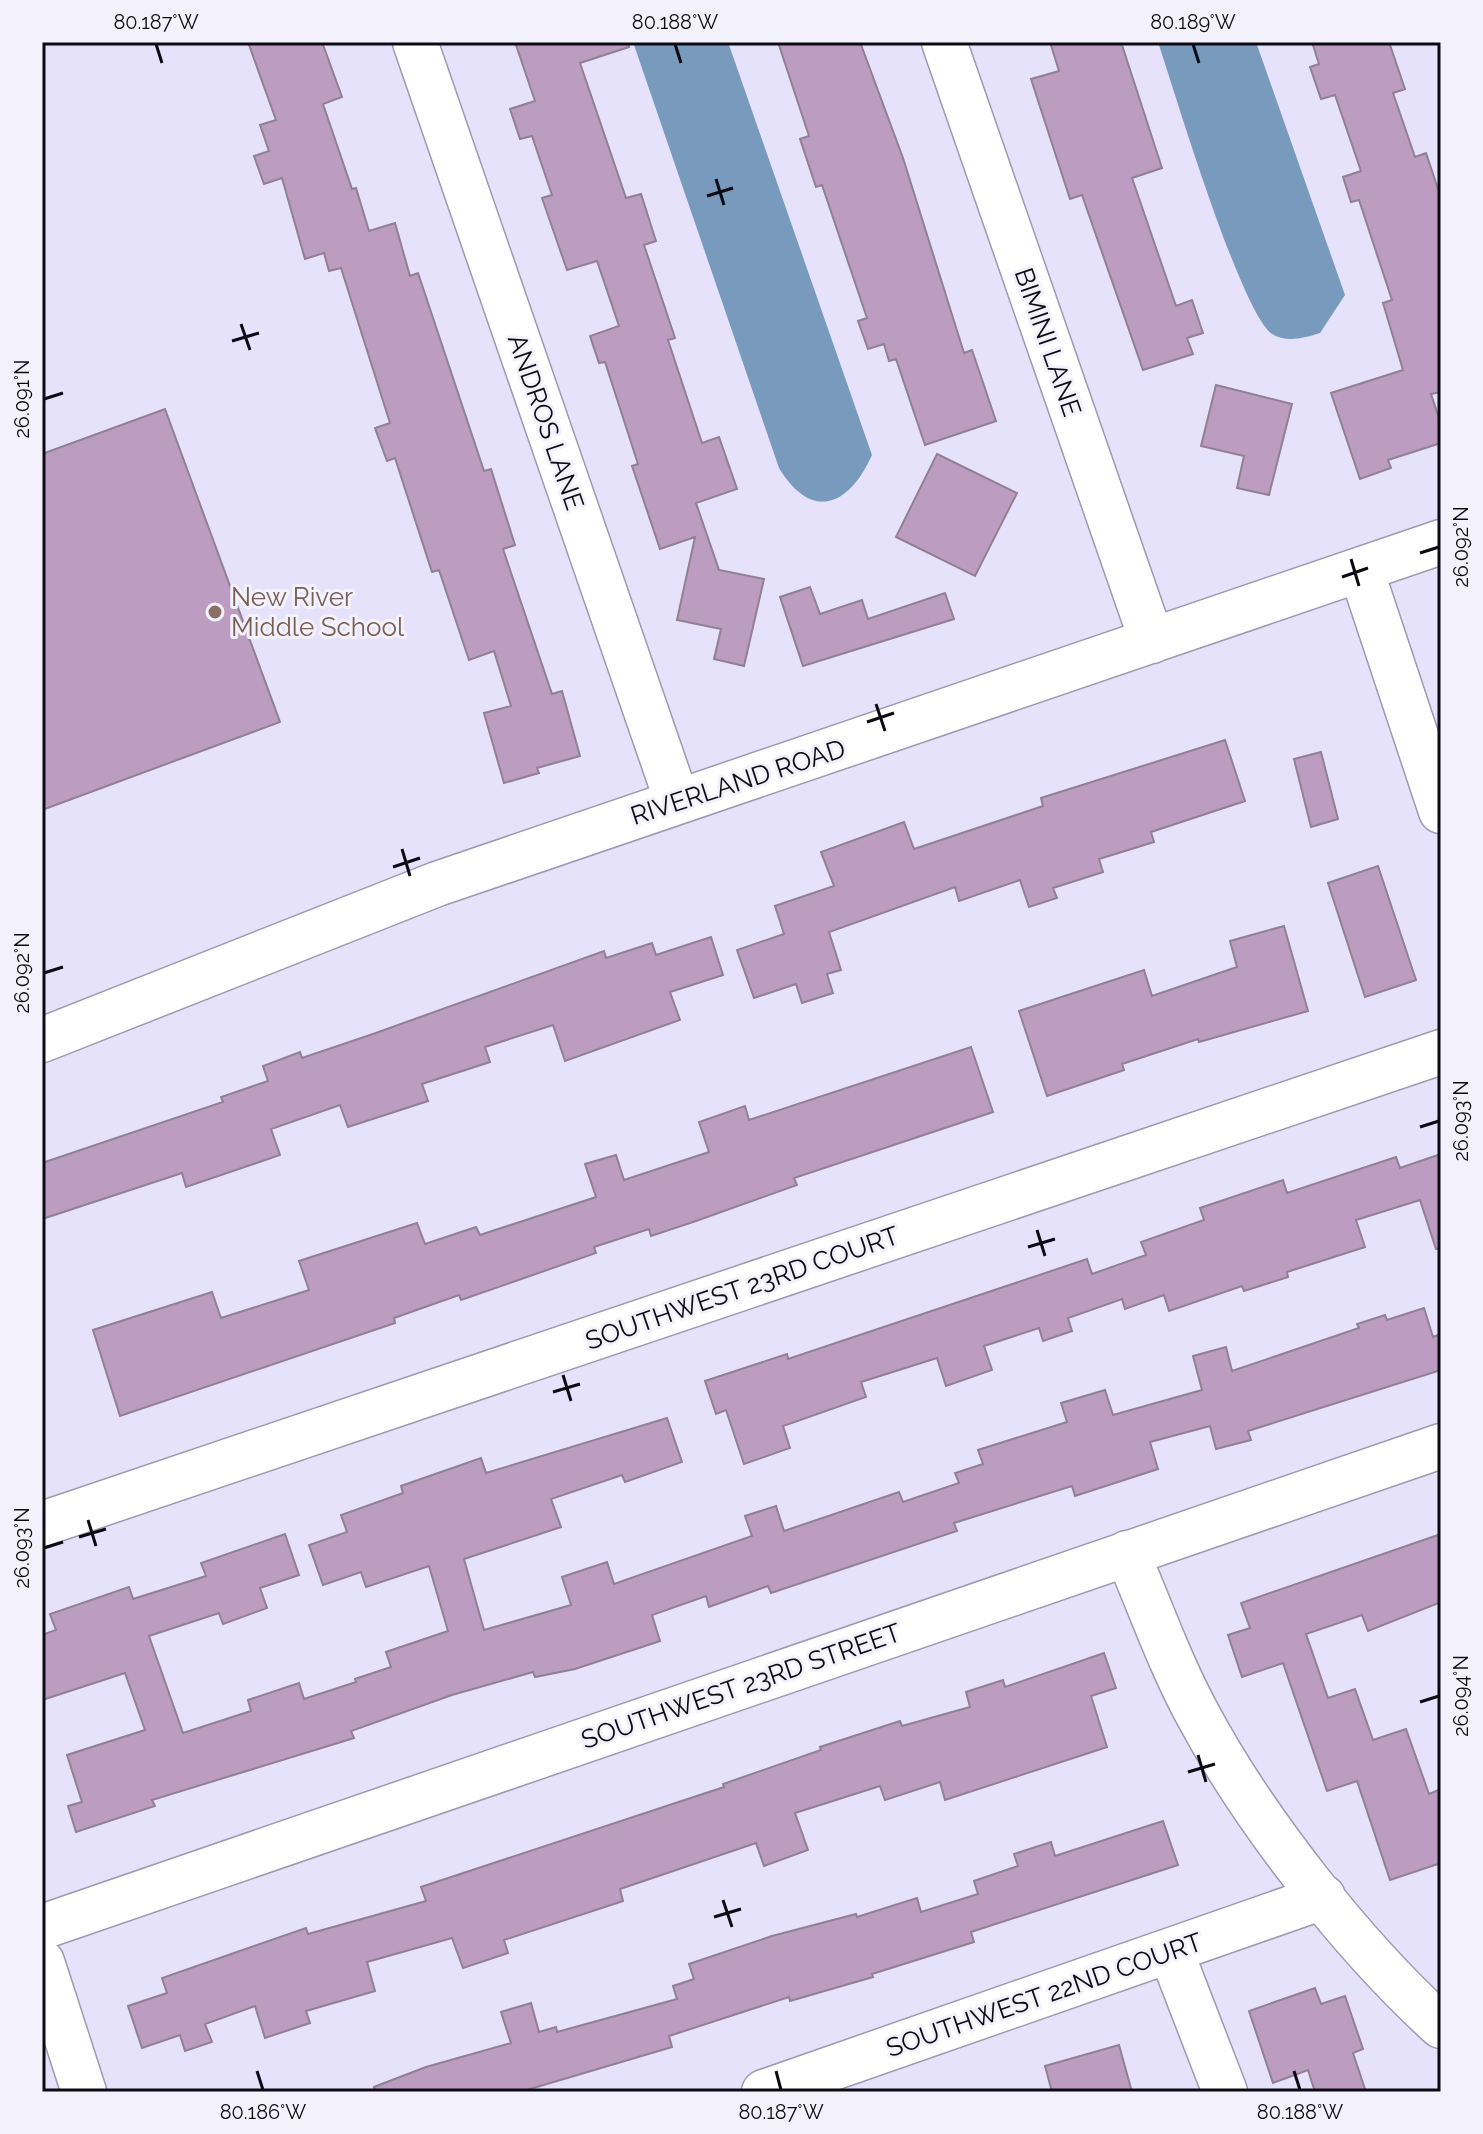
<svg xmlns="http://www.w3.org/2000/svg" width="1483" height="2134" font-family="Raleway,sans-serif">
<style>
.water{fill:#789abc}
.building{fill:#bd9cc1;stroke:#908093;stroke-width:2}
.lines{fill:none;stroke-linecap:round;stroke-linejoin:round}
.minor-casing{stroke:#9d99b0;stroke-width:47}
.minor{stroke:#fff;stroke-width:44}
.ticks{fill:none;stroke:#0c0a12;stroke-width:3}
.education-dot{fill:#8d6e63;stroke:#f3f2fc;stroke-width:3}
.labels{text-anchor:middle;stroke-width:6;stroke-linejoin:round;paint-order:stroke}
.street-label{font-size:26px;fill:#0c0a12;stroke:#f3f2fc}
.education-label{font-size:26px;fill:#785e54;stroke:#f3f2fc;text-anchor:start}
.neatline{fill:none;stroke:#0c0a12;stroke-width:3}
.ticks-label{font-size:20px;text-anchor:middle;fill:#0c0a12}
</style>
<rect width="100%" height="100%" fill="#e6e2fb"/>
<path class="water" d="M633,42H728L872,455C849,506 812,522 779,468Z
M1158,42H1256L1345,295L1320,333C1305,338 1286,343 1272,334C1241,313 1174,90 1158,42Z"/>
<path class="building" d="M248,42H322L342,97L323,104L352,189L356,188L369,231L395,223L410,276L418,273L484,471L491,469L515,545L503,549L552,694L562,691L580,756L537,768L539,773L504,783L484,713L511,706L494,651L469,660L439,570L432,572L395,458L387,461L375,428L390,423L341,268L329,271L324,253L305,259L282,178L264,184L254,156L269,151L260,125L276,120Z
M515,42H628L629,47L580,63L626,198L641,194L656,241L644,245L675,338L668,340L702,443L719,437L737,489L696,503L719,570L764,579L744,666L714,659L721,629L677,620L695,537L660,549L632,466L638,464L605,362L599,363L590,336L619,326L597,261L567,270L542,198L552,195L532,136L520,139L510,109L535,101Z
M778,42H860L903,158L964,353L972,350L996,421L925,445L896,359L889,361L884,344L868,349L858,321L867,318L822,185L816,187L800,139L809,136Z
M1050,42H1121L1162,168L1132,178L1176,306L1192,300L1203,333L1187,338L1193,354L1143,370L1082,195L1070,199L1031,79L1059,71Z
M1312,42H1389L1405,89L1393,93L1415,157L1426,153L1441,198V392L1431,394L1441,424V443L1388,460L1391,468L1360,479L1331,393L1403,370L1383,303L1392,300L1359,200L1351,202L1343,177L1361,171L1335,95L1321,99L1310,67L1319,64Z
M1216,385L1292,404L1269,495L1237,488L1244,456L1201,446Z
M165,409L280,722L42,810V454Z
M937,454L1017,493L975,576L896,537Z
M810,587L820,614L862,600L868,619L945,593L954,619L803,666L780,597Z
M1225,740L1245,801L1151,832L1154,842L1099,859L1103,872L1053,888L1057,898L1029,907L1020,880L959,901L955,887L829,932L841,970L827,974L833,993L802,1003L796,984L754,998L737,950L784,934L775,906L834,886L821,852L904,822L914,849L1043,806L1041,798Z
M1321,752L1338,819L1311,827L1294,759Z
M1378,866L1416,980L1365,997L1328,883Z
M1284,926L1308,1011L1199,1042L1198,1039L1122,1064L1124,1070L1047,1096L1019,1011L1144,970L1152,996L1237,967L1230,941Z
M711,937L723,975L670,992L680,1020L565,1061L553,1025L485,1047L490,1062L422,1084L428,1101L348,1127L340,1105L271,1129L280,1155L186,1187L182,1173L42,1219V1163L223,1102L221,1097L268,1081L263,1066L300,1052L302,1058L373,1034L604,951L606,958L652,943L656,955Z
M971,1047L993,1112L794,1178L797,1185L696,1221L651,1236L649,1229L594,1247L596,1253L461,1300L459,1295L394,1318L395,1323L120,1416L93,1330L212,1292L221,1318L309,1290L299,1261L417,1223L425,1244L476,1227L480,1235L596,1197L585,1164L616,1155L624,1180L709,1152L699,1122L745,1106L749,1120Z
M1441,1154V1248L1436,1249L1420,1200L1356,1220L1365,1247L1287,1272L1288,1277L1244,1291L1242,1286L1169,1311L1164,1295L1125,1309L1122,1299L1068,1318L1072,1331L1043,1341L1039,1328L984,1346L992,1370L946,1386L937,1358L861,1382L866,1397L783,1426L790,1448L744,1464L726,1410L716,1414L705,1381L787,1354L788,1359L1087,1259L1092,1274L1146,1255L1141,1242L1204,1220L1200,1208L1283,1180L1287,1193L1396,1157L1400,1168Z
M1424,1308L1433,1337L1441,1334V1370L1248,1431L1251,1440L1216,1449L1210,1426L1150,1442L1158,1469L1075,1496L1072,1486L954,1523L957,1531L771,1593L768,1586L709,1607L706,1596L652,1615L660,1641L575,1669L535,1677L533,1672L452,1695L351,1731L354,1738L152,1800L155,1806L76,1832L68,1806L82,1802L67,1755L145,1730L125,1673L42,1700V1635L56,1630L50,1614L129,1587L133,1599L206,1576L201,1563L285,1534L299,1575L260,1588L267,1608L223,1624L219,1613L149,1636L183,1733L251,1711L248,1700L299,1683L304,1699L356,1682L355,1679L391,1667L386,1652L448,1631L429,1566L366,1587L361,1572L323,1585L309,1545L347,1532L341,1515L403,1493L401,1486L481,1458L486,1473L667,1418L682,1462L625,1482L622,1475L551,1499L561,1527L464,1559L484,1630L571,1605L562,1577L607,1562L614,1584L752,1536L745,1516L776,1506L784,1531L899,1492L903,1502L959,1483L955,1473L983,1464L978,1450L1067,1422L1061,1403L1105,1390L1113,1415L1202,1390L1193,1356L1226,1347L1232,1371L1359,1328L1357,1324L1385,1315L1387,1320Z
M1441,1534V1602L1368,1631L1362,1615L1306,1634L1328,1698L1355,1689L1373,1740L1406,1729L1429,1794L1441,1789V1863L1390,1880L1357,1781L1327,1791L1283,1663L1242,1677L1228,1635L1250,1628L1241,1603Z
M1104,1653L1116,1688L1091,1696L1107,1747L945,1800L940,1782L885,1800L880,1786L795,1813L808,1850L764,1866L756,1843L620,1889L623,1901L504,1940L508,1953L463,1968L452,1938L367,1962L375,1991L306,2011L310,2023L265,2038L255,2006L205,2024L212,2042L185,2051L180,2035L142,2048L128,2006L167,1993L162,1978L306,1928L308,1934L426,1901L421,1887L724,1787L723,1784L821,1750L820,1747L900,1721L902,1726L970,1707L966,1692L1003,1680L1005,1687Z
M1163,1821L1178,1865L971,1932L974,1942L872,1974L873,1977L790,2001L789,1997L669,2036L672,2047L520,2092H375L374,2087L426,2067L511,2043L501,2012L531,2003L539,2032L556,2027L557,2032L677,1999L673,1986L694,1979L689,1964L772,1936L856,1914L857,1917L917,1898L921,1912L978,1894L974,1881L1018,1866L1014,1854L1051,1842L1055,1856Z
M1315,1988L1321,2004L1345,1996L1363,2049L1353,2053L1366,2092H1315L1308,2070L1273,2083L1249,2011Z
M1119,2045L1132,2092H1052L1045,2066Z"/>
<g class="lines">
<defs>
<path id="minor" d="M415,42L677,801
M944,42L1152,641
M1361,570L1441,811
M42,1040L437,884L1441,542
M42,1524L1441,1052
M1127,1553C1150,1606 1170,1664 1198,1715C1254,1820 1353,1946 1441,2026
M42,1927L1441,1446
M1171,1952L1225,2092
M42,1962L84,2092
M764,2092L1323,1897"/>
</defs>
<use href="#minor" class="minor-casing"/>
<use href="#minor" class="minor"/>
</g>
<path class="ticks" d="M156,44L162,63M675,44L681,63M1193,44L1199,63M716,179L724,205M707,196L733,188M241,324L250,350M232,341L259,333M44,399L63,393M1420,553L1439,547M1351,559L1359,586M1342,577L1368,568M876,704L885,731M867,722L894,713M402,849L410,876M393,867L420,858M44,973L63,967M1420,1127L1439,1121M1037,1230L1045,1256M1028,1247L1055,1239M563,1375L571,1401M553,1392L580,1384M88,1520L96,1546M79,1537L106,1529M44,1548L63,1542M1420,1702L1439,1696M1198,1755L1206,1782M1188,1772L1215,1764M723,1900L732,1927M714,1917L741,1909M257,2071L263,2090M776,2071L781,2090M1294,2071L1300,2090"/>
<circle class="education-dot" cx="215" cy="612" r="8"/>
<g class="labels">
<g class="street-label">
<text transform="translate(1048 342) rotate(71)" y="9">BIMINI LANE</text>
<text transform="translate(546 422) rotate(71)" y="9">ANDROS LANE</text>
<text transform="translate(738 782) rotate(-18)" y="9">RIVERLAND ROAD</text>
<text transform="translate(742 1288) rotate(-19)" y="9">SOUTHWEST 23RD COURT</text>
<text transform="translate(741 1686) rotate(-19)" y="9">SOUTHWEST 23RD STREET</text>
<text transform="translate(1044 1995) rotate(-19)" y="9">SOUTHWEST 22ND COURT</text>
</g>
<g class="education-label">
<text x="231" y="606">New River<tspan x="231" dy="30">Middle School</tspan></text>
</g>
</g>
<rect width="1483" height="2134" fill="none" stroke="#f3f2fc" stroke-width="88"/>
<rect x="44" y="44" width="1395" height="2046" class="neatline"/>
<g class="ticks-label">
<text x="156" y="29">80.187°W</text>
<text x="675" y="29">80.188°W</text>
<text x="1193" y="29">80.189°W</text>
<text transform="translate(22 399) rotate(-90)" y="7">26.091°N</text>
<text transform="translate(1461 547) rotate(-90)" y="7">26.092°N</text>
<text transform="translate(22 973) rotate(-90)" y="7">26.092°N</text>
<text transform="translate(1461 1121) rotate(-90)" y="7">26.093°N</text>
<text transform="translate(22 1548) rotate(-90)" y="7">26.093°N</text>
<text transform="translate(1461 1696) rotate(-90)" y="7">26.094°N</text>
<text x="263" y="2119">80.186°W</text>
<text x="781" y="2119">80.187°W</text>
<text x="1300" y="2119">80.188°W</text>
</g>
</svg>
